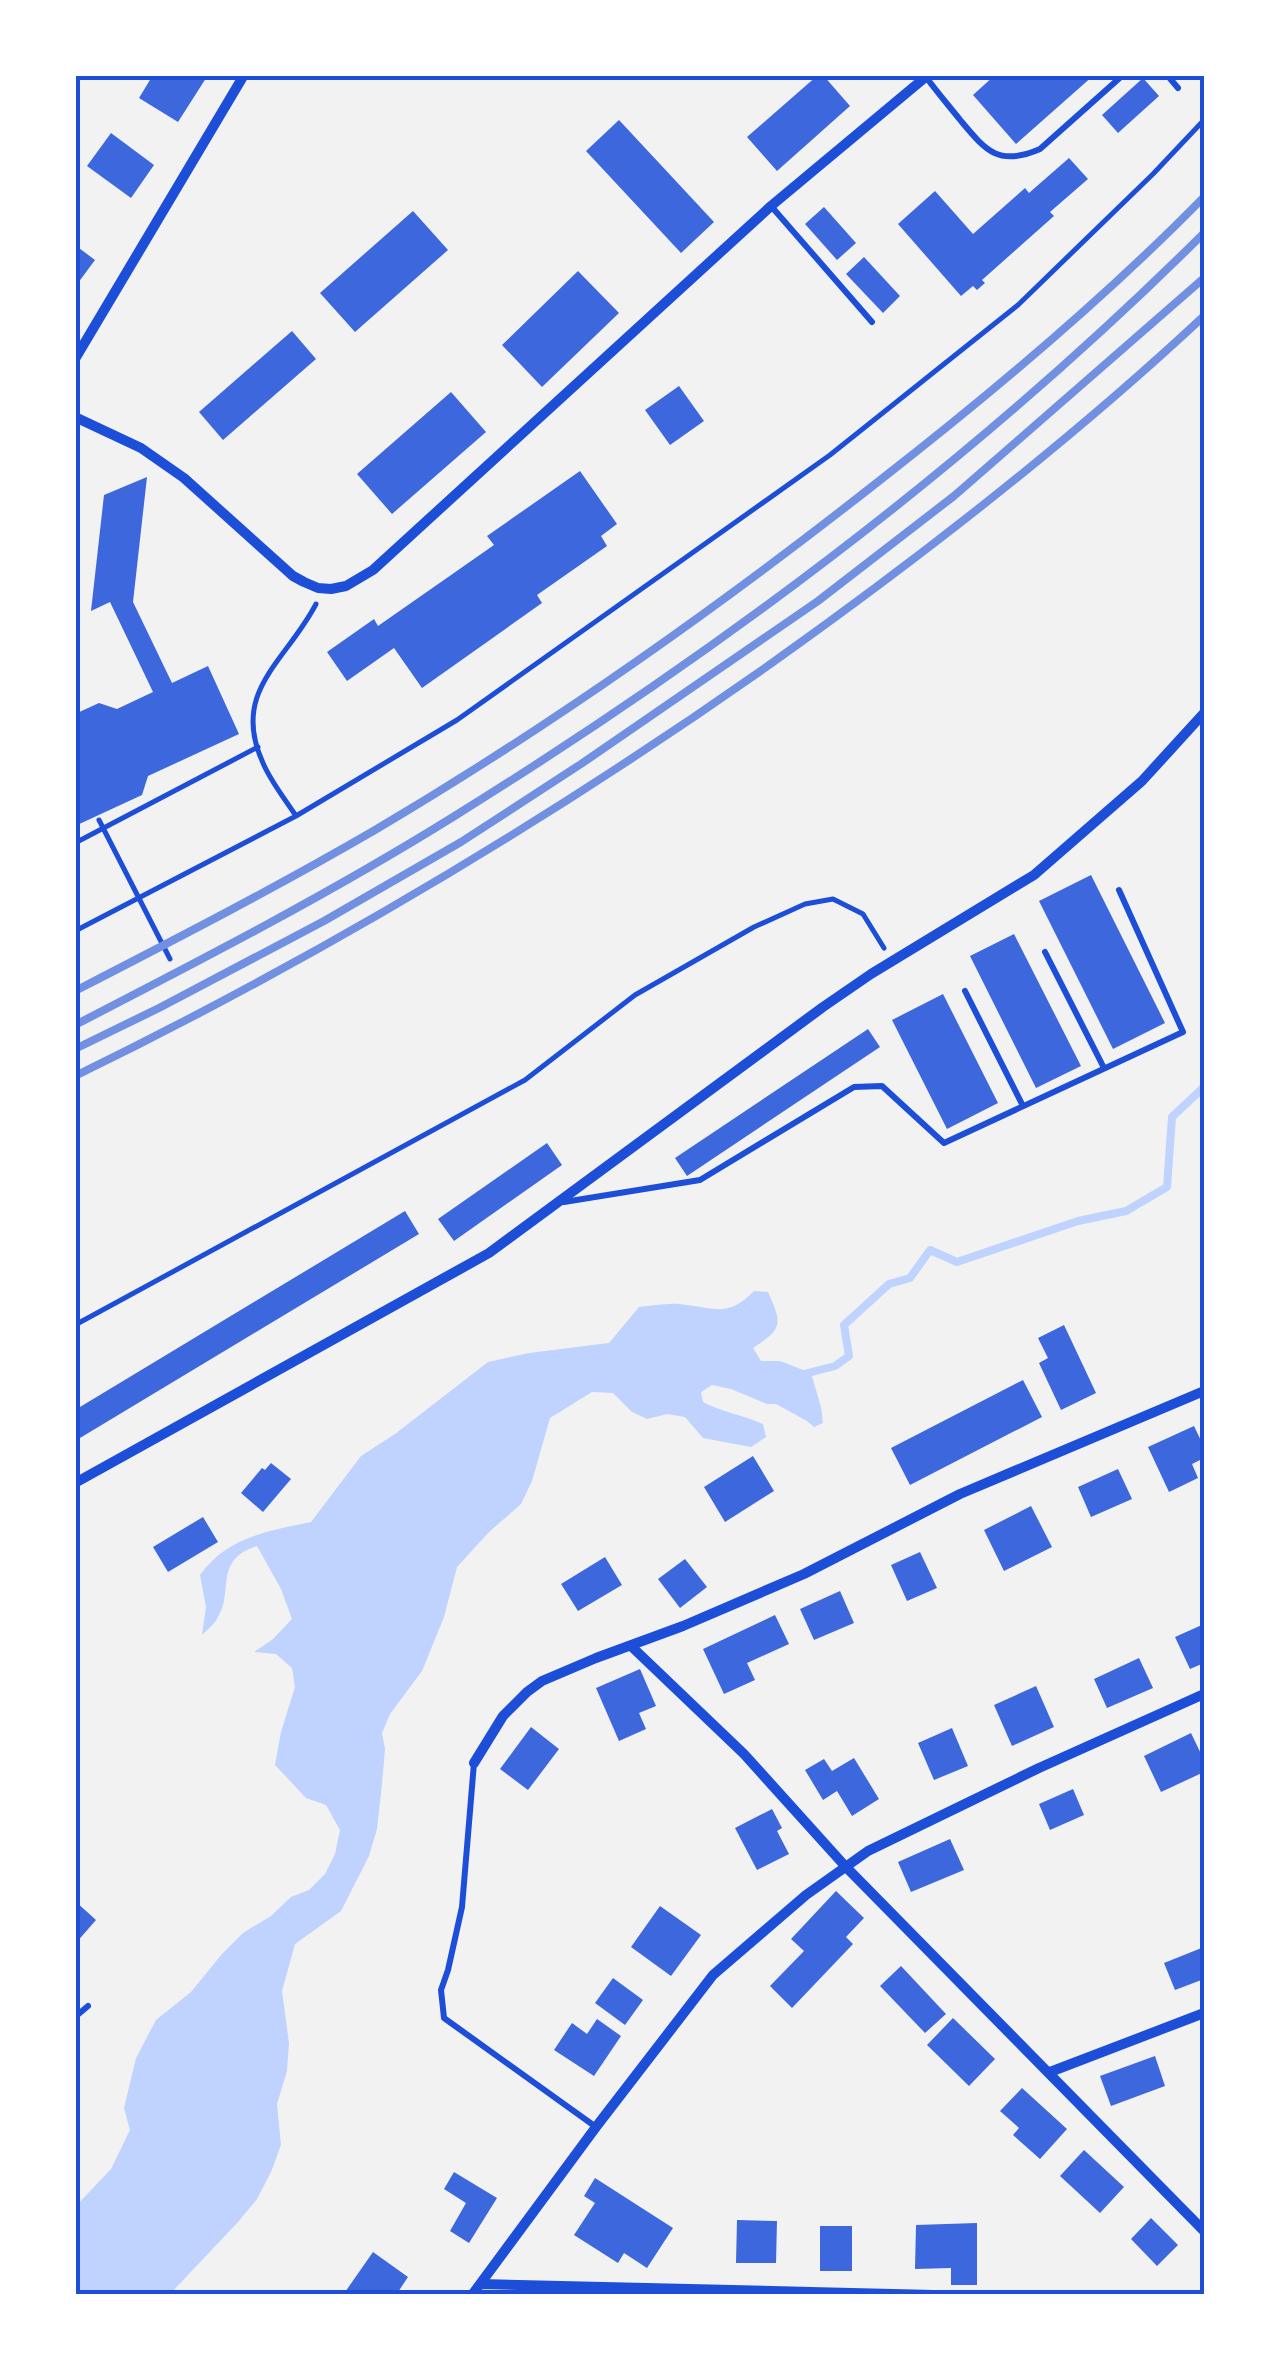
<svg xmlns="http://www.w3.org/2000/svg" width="1279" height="2370" font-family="Rubik,sans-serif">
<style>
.water{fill:#bfd3fe}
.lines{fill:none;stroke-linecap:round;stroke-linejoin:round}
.stream{stroke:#bfd3fe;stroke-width:8}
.building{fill:#3d67dc}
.path{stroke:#1d4ed8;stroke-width:5}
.service{stroke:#1d4ed8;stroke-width:6}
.minor{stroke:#1d4ed8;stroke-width:10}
.rail{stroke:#7290e2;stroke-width:8}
.neatline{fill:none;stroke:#1d4ed8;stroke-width:4}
</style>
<rect width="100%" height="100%" fill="#f2f2f2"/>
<path class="water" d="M754,1291L768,1292C783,1325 782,1329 753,1348L761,1361H780L811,1373L821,1407L823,1423L814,1427L807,1421L776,1404H767L731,1389L712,1385L701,1392L703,1402C722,1412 743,1415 763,1424L766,1437L751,1447L703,1438L685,1417L667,1414L647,1419L632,1412L613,1393L592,1392L550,1418L532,1481L521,1504L489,1532L457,1567L444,1617L422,1671L390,1714L382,1733L385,1749L382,1784L377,1829L369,1856L341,1911L295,1944L282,1991L289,2043L287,2071L277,2104L281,2145L271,2172L257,2199L238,2222L169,2295H75V2207L111,2169L130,2130L124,2108L136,2058L156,2020L191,1992L222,1954L243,1933L271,1916L291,1897L309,1890L325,1874L335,1854L340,1830L326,1805L306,1798L275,1765L281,1732L295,1687L292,1668L276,1654L254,1652L273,1639L292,1619L281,1589L257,1546C213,1560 234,1592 218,1617C215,1624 207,1630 202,1635L206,1607L200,1575C227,1537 268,1531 311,1522L361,1456L395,1434L488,1362L529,1353L609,1343L639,1307C652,1306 666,1303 679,1304C713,1307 727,1319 754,1291Z"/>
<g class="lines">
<path class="stream" d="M804,1374L835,1366L849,1356L844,1325L889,1284L910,1278L930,1250L957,1262L1078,1221L1126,1211L1167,1187L1172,1117L1204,1087"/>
</g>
<path class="building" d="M153,75H208L178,122L139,98Z
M818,75H823L850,106L777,171L747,137Z
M995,75H1094L1016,144L973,95Z
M1143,78L1159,96L1118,133L1102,115Z
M619,120L714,222L681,253L586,151Z
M111,133L154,165L131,198L87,166Z
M1069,158L1088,179L1050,212L1054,216L982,280L985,283L977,290L973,286L961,296L898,224L935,191L973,234L1025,188L1029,193Z
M824,207L856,243L837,260L805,224Z
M413,211L448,250L355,332L320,293Z
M75,245L95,260L75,287Z
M864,257L900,296L883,313L846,274Z
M578,271L619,313L542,387L502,345Z
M292,331L316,359L223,440L199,412Z
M679,386L704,421L670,445L645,410Z
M451,392L486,432L392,514L357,474Z
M580,471L617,524L601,536L607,546L537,595L542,603L422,688L394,648L347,681L327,652L374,619L378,626L494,545L487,536Z
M147,477L133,602L172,683L208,666L239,734L148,776L142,795L75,826V714L99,703L117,709L153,692L110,602L91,611L104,495Z
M1091,875L1165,1023L1113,1049L1039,901Z
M1014,934L1081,1066L1036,1088L970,956Z
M943,994L998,1103L947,1129L892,1020Z
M868,1029L880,1047L687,1176L675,1158Z
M547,1143L562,1165L454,1241L438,1219Z
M405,1211L419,1234L75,1441V1410Z
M1064,1325L1096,1393L1061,1410L1039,1363L1048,1358L1038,1338Z
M1023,1380L1042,1417L910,1485L891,1448Z
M1194,1426L1204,1447V1458L1192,1464L1198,1478L1169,1492L1148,1447Z
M753,1456L774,1491L725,1522L704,1487Z
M271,1463L291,1479L263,1512L241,1493L262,1468L265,1470Z
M1118,1469L1132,1499L1091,1517L1078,1487Z
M1031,1506L1052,1547L1004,1571L984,1530Z
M203,1517L218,1542L168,1572L153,1547Z
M920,1552L937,1588L907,1601L891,1565Z
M605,1557L622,1585L578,1611L561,1584Z
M685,1559L707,1587L680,1608L658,1579Z
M840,1591L854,1623L814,1640L800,1609Z
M775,1615L789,1644L747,1663L755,1680L724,1694L703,1649Z
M1204,1624V1663L1190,1669L1175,1637Z
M1139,1658L1153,1688L1107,1708L1094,1679Z
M640,1669L656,1706L639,1713L646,1729L619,1741L596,1688Z
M1036,1686L1054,1727L1012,1746L994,1705Z
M531,1727L559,1749L528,1790L500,1769Z
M952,1728L968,1766L934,1780L918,1743Z
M1191,1733L1204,1760V1772L1161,1792L1144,1756Z
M854,1758L879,1799L852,1816L837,1791L823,1800L805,1770L824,1759L832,1771Z
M1073,1789L1084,1815L1050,1830L1039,1804Z
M772,1809L782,1828L777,1831L789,1854L757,1870L735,1828Z
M950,1839L964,1870L911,1892L898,1862Z
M836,1891L864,1918L846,1937L853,1944L792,2008L770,1986L804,1951L791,1939Z
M75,1901L96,1920L75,1944Z
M660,1906L701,1935L671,1976L631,1947Z
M1204,1947V1979L1175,1990L1164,1963Z
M901,1966L946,2014L925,2033L880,1986Z
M613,1978L643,2000L625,2025L595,2003Z
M953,2018L995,2059L969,2086L927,2045Z
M597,2019L621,2036L594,2076L554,2050L572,2023L587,2034Z
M1155,2056L1165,2086L1111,2106L1100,2076Z
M1022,2088L1067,2129L1040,2159L1013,2135L1019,2128L1000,2111Z
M1084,2150L1124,2187L1100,2213L1060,2176Z
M454,2172L497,2198L469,2243L450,2231L466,2203L444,2189Z
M595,2178L673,2228L647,2268L624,2253L618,2263L574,2235L595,2203L584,2196Z
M1151,2218L1178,2245L1157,2266L1131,2239Z
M737,2220L777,2221L776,2263H736Z
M977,2223V2285H951V2268L915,2269L916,2225Z
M820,2226H852V2271H820Z
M373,2252L408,2277L396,2295H343Z"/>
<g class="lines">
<path class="path" d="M296,816C285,799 271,782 263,763C230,691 286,662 316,604
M99,820L170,959
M75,843L258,747
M75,931L296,816L457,720L830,455L1018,305L1153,174L1204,120
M75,1325L525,1080L635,995L754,927L805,904L833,899L863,914L884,948"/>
<path class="service" d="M1167,75L1178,88
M926,77C937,92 949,106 961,121C986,151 999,167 1040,149L1123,75
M771,206L872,322
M1045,952L1104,1068
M965,991L1023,1106
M564,1202L700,1180L854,1087L882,1086L944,1143L1183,1032L1119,890
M474,1763L462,1907L448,1970L441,1990L444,2018L596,2127
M75,2017L88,2006"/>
<path class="minor" d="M75,359L244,75
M75,417L141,448L184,478L293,576L304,582L318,588L331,589L346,586L373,570L771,206L928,75
M75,1483L489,1253L823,1007L871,974L1034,875L1142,781L1204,713
M631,1646L744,1754L845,1866L1204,2231
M474,1763L503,1716L527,1692L542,1681L596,1658L683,1626L804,1574L960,1494L1204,1391
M1050,2072L1204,2013
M481,2284L934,2295
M472,2295L596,2127L713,1975L806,1895L868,1851L1039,1768L1204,1694"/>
<path class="rail" d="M75,991C176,939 277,887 375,830C551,726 719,607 879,481C992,393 1103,300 1204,197
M75,1025C203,959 331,893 453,817C722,650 979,457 1204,233
M75,1049L159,1008L324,921L461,842L581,764L818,601L954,496L1204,278
M75,1076C317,958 549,820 769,665C921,557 1068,443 1204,316"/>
</g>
<rect width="1279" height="2370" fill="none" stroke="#ffffff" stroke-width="155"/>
<rect x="78" y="78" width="1124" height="2214" class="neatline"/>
</svg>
